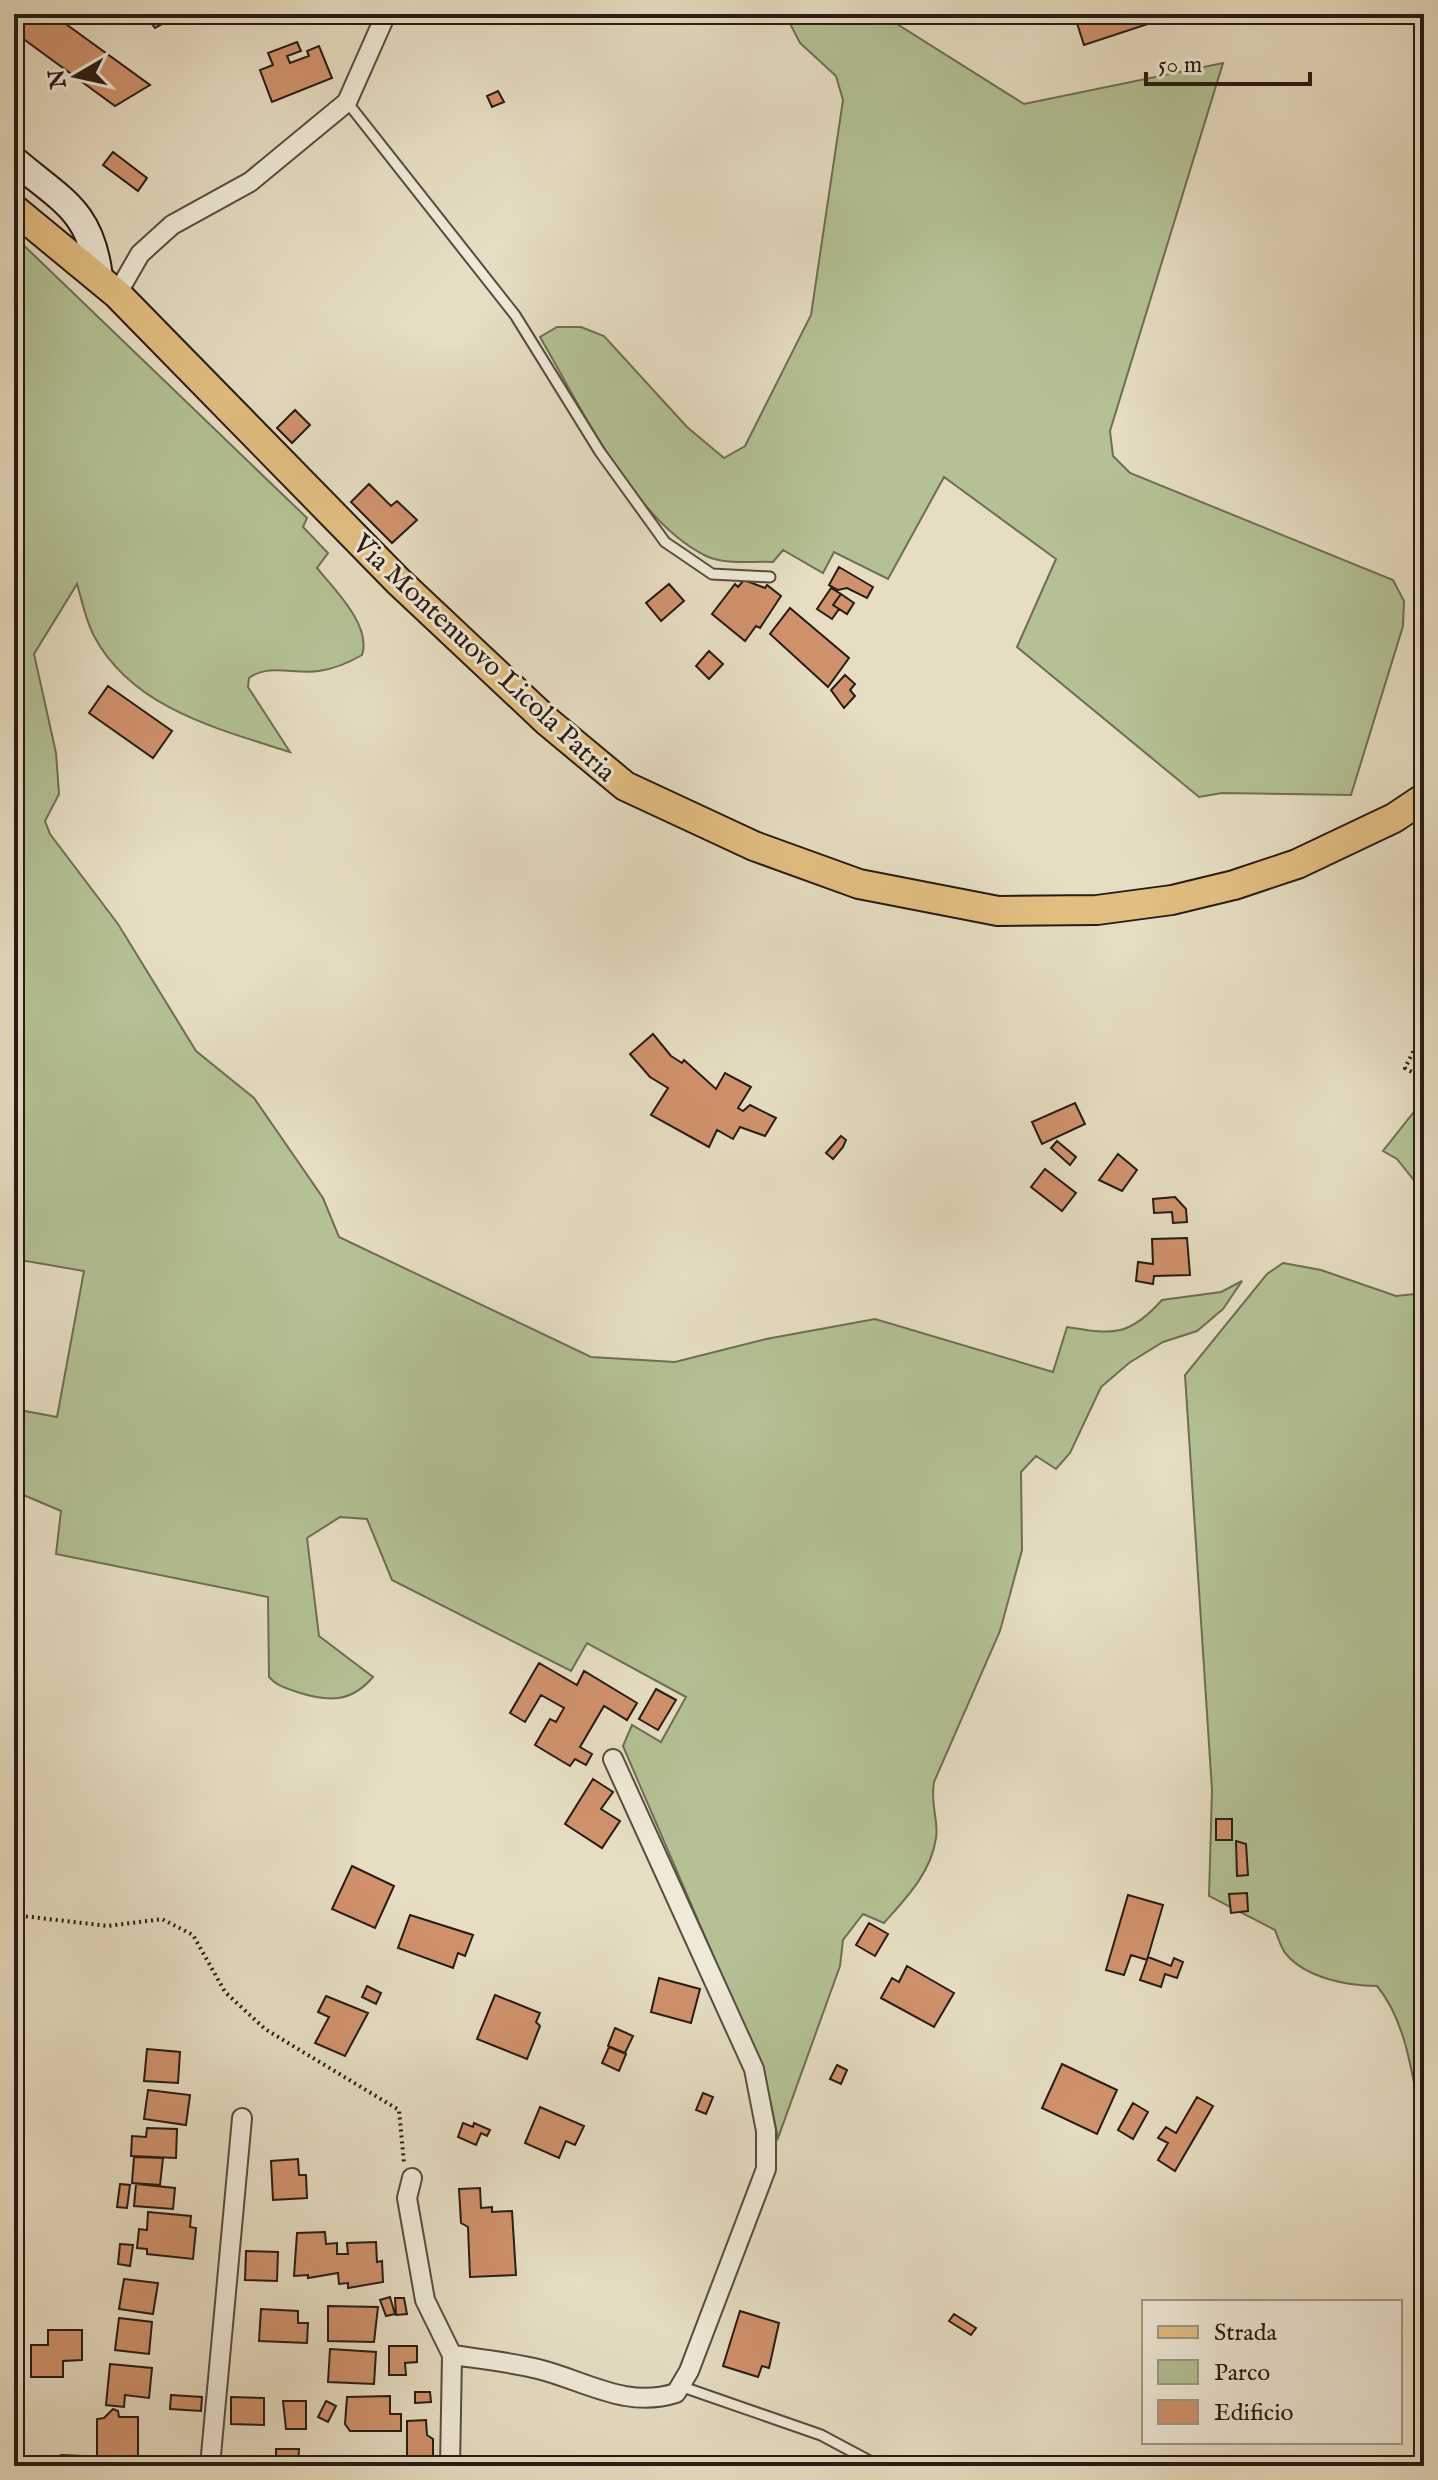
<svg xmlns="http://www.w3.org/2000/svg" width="1438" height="2480" font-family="'IM FELL English',serif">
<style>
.green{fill:#b3c194;stroke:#6e6e54;stroke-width:2}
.building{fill:#d0926d;stroke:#281b14;stroke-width:2}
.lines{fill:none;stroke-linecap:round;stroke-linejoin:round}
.lane-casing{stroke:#584c40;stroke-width:13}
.street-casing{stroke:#584c40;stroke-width:22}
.secondary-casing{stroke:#281b14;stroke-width:30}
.primary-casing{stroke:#281b14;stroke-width:32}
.path{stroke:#281b14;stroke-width:4;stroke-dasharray:2 4;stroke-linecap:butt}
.lane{stroke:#efe9d7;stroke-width:9}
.street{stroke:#efe9d7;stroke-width:18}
.secondary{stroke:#efe9d7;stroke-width:26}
.primary{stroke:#e3be81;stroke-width:28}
.labels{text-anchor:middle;stroke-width:6;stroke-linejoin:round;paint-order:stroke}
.street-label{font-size:28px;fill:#281b14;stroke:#efe9d7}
</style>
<rect width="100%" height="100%" fill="#e6ddc2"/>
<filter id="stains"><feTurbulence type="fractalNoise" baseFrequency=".0025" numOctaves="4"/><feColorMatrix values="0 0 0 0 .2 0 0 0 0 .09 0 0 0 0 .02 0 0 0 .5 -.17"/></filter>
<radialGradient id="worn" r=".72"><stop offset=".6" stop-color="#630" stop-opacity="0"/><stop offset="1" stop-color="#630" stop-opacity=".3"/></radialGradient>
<path class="green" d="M785,14H881L1024,104L1223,63L1110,431L1113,456L1130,473L1393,580L1404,601L1403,626L1351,795L1222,793L1199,797L1017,647L1056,559L944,477L888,579L834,552L823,573L783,550L773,562C753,561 725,565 706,556C633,520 580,405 540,337L557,327H581L604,336L687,427L724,458L745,446L811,315L843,100L836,76L800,43Z
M14,236L307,518L303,527L328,553L317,568C334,589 372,626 362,655C350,662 333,669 319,671C296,675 269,663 249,678L248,687L290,752C218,729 132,708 94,636C86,621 82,601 77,584L34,654L56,753L59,794L45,821L50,834L118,924L196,1051L254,1098L323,1198L339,1237L591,1357L675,1362L766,1339L875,1319L1053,1372L1067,1327C1112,1334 1128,1338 1162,1300L1221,1292L1242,1281L1223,1309L1197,1331L1163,1342L1129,1363L1101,1387L1070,1453L1056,1469L1036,1456L1021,1472L1022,1550L1000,1631L934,1782C930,1804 939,1822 936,1838C931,1873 906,1898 884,1923L863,1914L843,1940L840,1966L778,2138L765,2076L623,1746L632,1725L661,1742L686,1697L587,1643L571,1671L392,1580L367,1519L340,1517L307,1538L319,1636L373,1677C351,1703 328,1702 297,1692C286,1688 277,1686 269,1677L268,1597L56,1554L61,1511L14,1491V1409L57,1417L84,1271L14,1259Z
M1421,1103H1424V1193L1397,1159L1383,1151Z
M1283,1263L1321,1270L1396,1296L1424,1293V2134C1413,2086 1409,2024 1377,1986C1348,1986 1306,1978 1286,1954C1281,1948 1278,1937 1275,1930L1209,1896L1212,1790L1185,1375L1267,1274Z"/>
<path class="building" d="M14,14H52L150,85L115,106L14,32Z
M144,14H180L155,28Z
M1074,14H1178L1084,45Z
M297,42L301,51L287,56L290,63L309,56L307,51L319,46L332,78L272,102L260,70L273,65L268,53Z
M498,91L504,102L492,107L487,96Z
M113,152L147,178L138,191L103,165Z
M295,410L310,425L292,443L277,428Z
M369,484L391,506L397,501L417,520L392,543L351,502Z
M839,567L873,587L867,598L847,588L838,590L829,585Z
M744,580L765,588L767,585L781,596L760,628L756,626L745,641L712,614L735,584L738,587Z
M669,584L684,601L661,621L646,603Z
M831,588L841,594L833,605L839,609L832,619L817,609Z
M841,594L854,603L847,614L833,605Z
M790,608L849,658L828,687L770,634Z
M709,651L723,664L709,679L696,666Z
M845,675L855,684L850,690L855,696L844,708L831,690Z
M108,686L172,731L153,758L89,713Z
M653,1034L671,1056L682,1063L684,1060L716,1089L725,1073L751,1087L738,1108L743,1111L750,1105L776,1118L765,1136L740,1127L733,1139L717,1130L709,1147L651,1115L668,1088L650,1077L630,1054Z
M1075,1103L1085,1124L1042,1144L1032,1122Z
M841,1136L846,1140L843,1147L833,1159L826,1153Z
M1057,1141L1076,1157L1070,1165L1051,1148Z
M1118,1154L1137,1170L1122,1191L1099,1180Z
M1045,1169L1076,1193L1062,1211L1031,1187Z
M1175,1197L1186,1209L1187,1222L1173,1223L1172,1212L1154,1213L1153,1199Z
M1187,1238L1190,1275L1154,1276L1153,1284L1136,1281L1138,1262L1153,1264L1152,1239Z
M539,1663L577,1685L584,1671L637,1703L627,1720L604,1706L580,1747L592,1754L586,1765L575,1759L570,1766L535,1745L550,1719L556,1722L564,1708L541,1695L525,1722L510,1713Z
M656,1689L676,1700L658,1730L639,1719Z
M593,1779L613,1792L601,1809L620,1821L602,1848L565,1824Z
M1216,1819H1232V1840H1216Z
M1236,1841L1246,1844L1248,1875L1237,1876Z
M352,1866L394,1886L375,1928L332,1909Z
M1247,1893L1248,1911L1231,1913L1229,1894Z
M1128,1895L1163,1905L1147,1960L1131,1955L1124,1975L1106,1970Z
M410,1915L473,1935L465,1956L458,1953L453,1968L398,1948Z
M869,1923L888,1934L875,1956L856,1945Z
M1148,1957L1171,1966L1174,1958L1183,1962L1177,1978L1165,1974L1161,1987L1140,1980Z
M907,1966L954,1993L934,2027L881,1998L892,1978L899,1982Z
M659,1978L700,1989L691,2023L651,2012Z
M367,1986L381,1993L376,2004L362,1997Z
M495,1995L540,2013L536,2022L540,2026L527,2059L477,2039Z
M326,1996L368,2013L345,2056L315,2043L329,2017L318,2012Z
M615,2028L633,2036L625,2053L608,2046Z
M609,2047L626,2054L619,2071L602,2063Z
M147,2049L180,2052L178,2083L144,2081Z
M1062,2064L1117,2090L1097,2134L1042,2108Z
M837,2065L847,2070L841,2084L830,2079Z
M148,2090L190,2095L186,2125L144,2119Z
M703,2093L713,2097L706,2114L696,2110Z
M1197,2097L1213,2106L1175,2171L1158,2160L1168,2143L1158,2138L1166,2127L1176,2133Z
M1133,2103L1148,2112L1133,2139L1118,2130Z
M540,2107L584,2126L575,2145L566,2141L559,2158L525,2143Z
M463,2123L473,2127L474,2123L490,2130L487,2136L481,2133L476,2145L458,2137Z
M147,2128L177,2129L176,2158L131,2156L132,2136L146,2137Z
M134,2157L163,2158L160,2185L132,2183Z
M298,2159L299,2175H306L307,2198L273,2200L271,2161Z
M120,2184L130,2185L127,2208L117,2207Z
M136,2184L175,2188L173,2209L134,2206Z
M480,2188L481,2208L492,2207V2212L512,2211L516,2275L470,2277L468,2227L461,2223L459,2189Z
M148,2212L191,2216L190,2227L196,2228L193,2259L147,2254V2249L137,2248L139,2229L147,2230Z
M325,2232L326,2244L337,2243V2254H348L347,2243L376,2242L377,2262L382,2261L383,2282L348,2288V2283L339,2284L338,2273L308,2278V2275L294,2276L297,2233Z
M120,2244L133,2245L130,2266L118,2264Z
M246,2251L278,2252L277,2281L245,2280Z
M124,2279L158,2283L153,2314L119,2309Z
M390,2297L395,2314L386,2316L380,2300Z
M395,2298H404L407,2314L396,2315Z
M328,2306L378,2307L374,2342L328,2341Z
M261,2309L298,2311V2323H308L307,2343L259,2341Z
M740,2311L779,2323L769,2368L762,2366L758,2377L723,2366Z
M954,2314L976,2328L971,2335L949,2321Z
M119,2318L152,2322L149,2354L115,2350Z
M48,2330H82V2360L63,2361V2377H31V2345H48Z
M389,2346H417V2362L405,2363L406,2375H389Z
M330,2349L376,2352L374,2384L328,2382Z
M110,2364L152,2368L149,2398L125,2395L124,2407L106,2405Z
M415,2392H430L431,2402L415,2403Z
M171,2395L202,2397L201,2411L170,2409Z
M390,2396V2414H401V2431H350L345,2424L347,2397Z
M231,2397L264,2398V2425L231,2424Z
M283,2401H306V2429H286Z
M326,2401L336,2406L328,2422L318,2417Z
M113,2409L118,2411L119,2417H138V2458H97V2419L104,2418Z
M426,2420L427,2435L433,2439V2465L407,2466V2421Z
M276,2449H299L298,2466H263V2462H276Z
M61,2455L81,2456L80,2466H60Z
M139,2456H169V2466H140Z"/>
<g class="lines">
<defs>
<path id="lane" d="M347,102L515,315L600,452L665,542L712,574L770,577
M680,2386L821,2435L879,2466"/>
<path id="street" d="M117,294L140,254L172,225L250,182L347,102L386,14
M412,2178L407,2198L425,2300L452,2355L450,2466
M452,2355C480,2359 510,2362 538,2369C586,2381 626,2409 676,2393L689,2371L766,2169V2131L754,2069L613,1759
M210,2466L242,2118"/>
<path id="secondary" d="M14,160C62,201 91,210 99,277"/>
<path id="primary" d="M14,209L117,294L398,581L548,722L625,786L754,846L859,884L998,911L1097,910L1172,900L1234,885L1297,864L1394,818L1424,798"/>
</defs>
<use href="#lane" class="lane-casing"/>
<use href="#street" class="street-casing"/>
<use href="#secondary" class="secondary-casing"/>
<use href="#primary" class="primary-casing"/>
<path class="path" d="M1424,1030L1405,1068L1424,1079
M14,1915L108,1926L162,1919L193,1935L225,1992L265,2029L399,2110L404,2163"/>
<use href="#lane" class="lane"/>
<use href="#street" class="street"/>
<use href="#secondary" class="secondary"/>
<use href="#primary" class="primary"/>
</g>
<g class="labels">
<g class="street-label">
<text transform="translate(485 657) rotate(43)" y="10">Via Montenuovo Licola Patria</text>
</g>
</g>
<rect width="1438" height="2480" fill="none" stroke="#e6ddc2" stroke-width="48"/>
<rect x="16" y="16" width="1406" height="2448" fill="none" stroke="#281b14" stroke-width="4"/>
<rect x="24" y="24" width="1390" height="2432" fill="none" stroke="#281b14" stroke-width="2"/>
<rect x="1142" y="2300" width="260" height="144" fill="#efe9d7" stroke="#9f9789" stroke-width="2"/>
<rect x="1158" y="2326" width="40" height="12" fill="#e3be81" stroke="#9f9789" stroke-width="2"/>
<text x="1214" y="2340" font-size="24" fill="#281b14">Strada</text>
<rect x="1158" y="2360" width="40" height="24" fill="#b3c194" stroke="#9f9789" stroke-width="2"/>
<text x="1214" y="2380" font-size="24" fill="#281b14">Parco</text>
<rect x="1158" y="2400" width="40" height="24" fill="#d0926d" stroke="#9f9789" stroke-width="2"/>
<text x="1214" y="2420" font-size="24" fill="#281b14">Edificio</text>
<g transform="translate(76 76) rotate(261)" stroke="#efe9d7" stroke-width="6" paint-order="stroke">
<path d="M0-6L14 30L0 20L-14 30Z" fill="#281b14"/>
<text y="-12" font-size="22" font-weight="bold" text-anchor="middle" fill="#281b14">N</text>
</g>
<path d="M1146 72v12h164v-12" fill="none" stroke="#281b14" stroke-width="4"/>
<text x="1158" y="72" font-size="24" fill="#281b14" stroke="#efe9d7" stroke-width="6" paint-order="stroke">50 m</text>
<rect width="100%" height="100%" filter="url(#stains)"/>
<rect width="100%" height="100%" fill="url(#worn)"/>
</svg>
